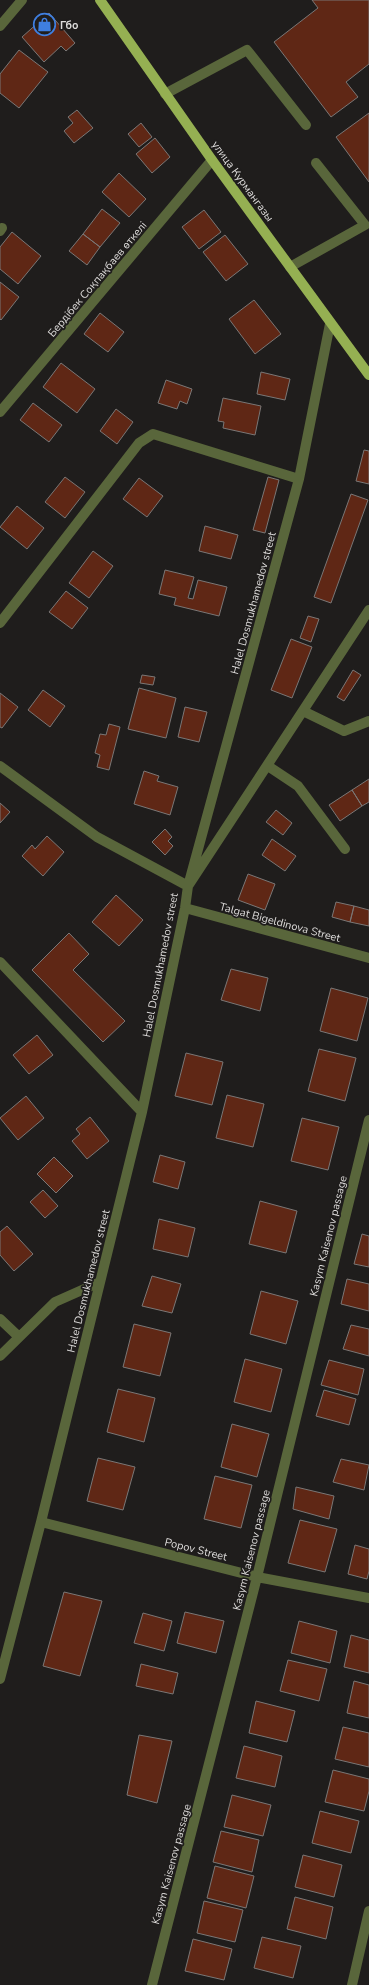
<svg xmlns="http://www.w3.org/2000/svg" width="369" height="1985" font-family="'Nunito Sans',sans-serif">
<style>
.building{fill:#5f2715;stroke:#7a7776}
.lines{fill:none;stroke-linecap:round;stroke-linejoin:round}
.minor{stroke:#59663b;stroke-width:10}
.major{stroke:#95b052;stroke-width:10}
.labels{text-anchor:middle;stroke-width:3.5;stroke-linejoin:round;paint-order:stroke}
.poi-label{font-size:11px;font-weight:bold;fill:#dedcdb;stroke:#1f1d1c;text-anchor:start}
.street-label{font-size:11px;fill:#dedcdb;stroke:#1f1d1c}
</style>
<rect width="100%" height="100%" fill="#1f1d1c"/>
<path class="building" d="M312,0H369V64L346,82L358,97L331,117L274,42L318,8Z
M49,13L75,43L66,51L61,46L44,62L22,37Z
M19,50L48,72L19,108L0,93V74Z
M77,110L93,128L74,143L64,131L73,123L68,117Z
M369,113V182L336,137Z
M141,123L152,137L139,147L128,134Z
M155,138L170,157L152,173L136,154Z
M119,173L146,199L129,217L102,192Z
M102,209L120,223L100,247L83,234Z
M204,210L221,232L199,249L182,227Z
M12,232L41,256L18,284L0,269V247Z
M83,234L100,247L87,265L69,251Z
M225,235L248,264L226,281L203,252Z
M0,282L19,297L1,320L0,319Z
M254,300L281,334L255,354L229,319Z
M100,313L124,332L108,352L84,334Z
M61,363L95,389L77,413L43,387Z
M261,372L290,379L285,400L257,394Z
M166,380L192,389L187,404L180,401L177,409L158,403Z
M223,398L261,406L255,435L223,428L224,422L218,421Z
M33,403L62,425L49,442L20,420Z
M116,409L133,422L117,444L100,431Z
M364,450L369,451V484L356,481Z
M65,477L85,492L65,518L45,502Z
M268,477L279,480L265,533L253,530Z
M139,478L163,496L147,517L123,499Z
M351,494L368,500L331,603L314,597Z
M17,506L44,528L27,549L0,527Z
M205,526L238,535L231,559L199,551Z
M93,551L113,566L89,598L69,583Z
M165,570L194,577L188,598L193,599L198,580L227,587L219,616L174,605L176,598L159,594Z
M66,591L88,608L72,629L49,612Z
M308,616L319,619L311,642L300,638Z
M291,639L312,647L292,698L271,690Z
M353,670L361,675L344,701L337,697Z
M142,675L155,677L153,685L140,683Z
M139,688L176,698L166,738L128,729Z
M43,690L65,706L50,727L28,710Z
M0,693L18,707L2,728L0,727Z
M185,707L207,712L199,742L178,737Z
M109,724L120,727L109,770L97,767L100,755L95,753L100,734L106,735Z
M144,771L159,776L157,781L178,787L170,815L134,804Z
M369,779V802L362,806L352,790Z
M352,790L362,806L340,821L329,805Z
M0,803L10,812L0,823Z
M276,810L292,823L283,835L266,822Z
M165,829L172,837L168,841L173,846L165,855L152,842Z
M47,836L64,852L43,876L22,856L32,845L35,849Z
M272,839L296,856L285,871L262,855Z
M248,874L275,884L265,910L238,900Z
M116,895L143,920L119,946L92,922Z
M336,902L354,906L350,922L332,917Z
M354,906L369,910V926L350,922Z
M69,933L89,954L73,970L125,1021L103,1042L32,970Z
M231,969L268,978L260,1011L221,1000Z
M331,988L368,998L357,1041L320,1031Z
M37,1035L53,1055L29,1074L13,1055Z
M319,1049L356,1058L345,1101L308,1091Z
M186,1053L223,1062L212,1105L175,1096Z
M227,1095L264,1104L253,1147L216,1138Z
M26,1096L44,1118L18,1140L0,1118Z
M90,1117L109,1141L87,1159L72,1141L80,1134L76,1129Z
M302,1118L339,1127L328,1170L291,1161Z
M160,1155L185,1162L178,1189L153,1182Z
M54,1157L73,1176L56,1193L37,1174Z
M43,1190L58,1206L45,1218L30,1202Z
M260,1201L297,1211L286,1253L249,1244Z
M159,1219L195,1228L188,1257L153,1249Z
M7,1226L33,1254L14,1271L0,1255V1232Z
M362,1234L369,1236V1267L354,1264Z
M152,1276L181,1284L172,1313L142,1306Z
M347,1279L369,1284V1311L341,1304Z
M261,1291L298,1301L286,1344L250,1334Z
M134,1324L171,1333L160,1376L123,1367Z
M351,1325L369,1329V1356L343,1349Z
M245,1359L282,1369L271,1412L234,1402Z
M329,1360L364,1369L358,1395L321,1385Z
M118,1389L155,1398L144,1442L107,1432Z
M324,1390L356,1399L349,1425L316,1416Z
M232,1424L269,1434L257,1477L221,1467Z
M98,1458L135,1467L123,1510L87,1501Z
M341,1459L369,1465L364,1490L333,1482Z
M215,1476L252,1485L241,1528L204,1519Z
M296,1487L334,1496L329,1519L293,1509Z
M300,1520L337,1529L325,1572L288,1563Z
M355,1545L369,1549V1571L367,1579L348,1574Z
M64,1592L102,1601L80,1676L43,1666Z
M185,1612L224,1621L216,1653L177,1643Z
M143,1613L172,1621L164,1651L134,1643Z
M299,1621L337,1631L330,1663L291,1653Z
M351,1635L369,1640V1673L344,1667Z
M288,1660L327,1669L319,1701L280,1691Z
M141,1664L178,1673L173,1694L136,1686Z
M354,1681L369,1685V1718L347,1713Z
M256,1701L295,1711L287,1742L249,1733Z
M343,1727L369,1733V1767L335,1759Z
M139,1735L172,1741L157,1803L127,1795Z
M244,1746L282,1756L275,1787L236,1778Z
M333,1770L369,1779V1791L364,1811L325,1802Z
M232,1795L271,1805L263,1836L224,1827Z
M320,1811L359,1821L351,1853L312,1843Z
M221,1831L259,1840L252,1872L213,1862Z
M303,1855L342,1865L334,1897L295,1887Z
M215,1866L254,1876L246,1908L207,1898Z
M295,1897L333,1907L326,1939L287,1929Z
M204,1901L243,1910L235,1942L197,1933Z
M262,1937L301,1946L293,1978L254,1968Z
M193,1939L232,1949L224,1980L185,1971Z"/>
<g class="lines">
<path class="minor" d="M0,26L22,0
M165,94L247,50L306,125
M0,231L2,228
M290,267L365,225L316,163
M0,412L212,160
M0,623L139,443L153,434L299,479
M303,711L344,731L369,721
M0,766L97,837L188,886L299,479L330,324
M268,766L298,786L345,849
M185,908L369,958
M0,962L142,1112
M0,1319L19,1337
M0,1356L55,1302L100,1282
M41,1522L257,1577L369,1598
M0,1679L41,1522L142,1112L185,908L188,886L369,610
M152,1985L257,1577L369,1120
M352,1985L369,1911"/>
<path class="major" d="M100,0L212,160L369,375"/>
</g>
<defs>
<symbol id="shop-ring" viewBox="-11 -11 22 22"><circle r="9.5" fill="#1f1d1c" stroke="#3f7fe0" stroke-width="1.5"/><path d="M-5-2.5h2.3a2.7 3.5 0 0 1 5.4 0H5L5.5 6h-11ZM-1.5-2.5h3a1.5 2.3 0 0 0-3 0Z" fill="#3f7fe0"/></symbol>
</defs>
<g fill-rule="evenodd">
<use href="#shop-ring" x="32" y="12" width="25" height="25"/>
</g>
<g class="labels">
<g class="poi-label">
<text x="60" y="29">Гбо</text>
</g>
<g class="street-label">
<text transform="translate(243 181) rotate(54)" y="4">улица Курмангазы</text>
<text transform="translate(97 279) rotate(-50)" y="4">Бердібек Соқпақбаев өткелі</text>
<text transform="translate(253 603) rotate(-75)" y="4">Halel Dosmukhamedov street</text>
<text transform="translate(280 922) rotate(15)" y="4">Talgat Bigeldinova Street</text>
<text transform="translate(160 965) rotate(-79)" y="4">Halel Dosmukhamedov street</text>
<text transform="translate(328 1236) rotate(-76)" y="4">Kasym Kaisenov passage</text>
<text transform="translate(88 1281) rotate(-76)" y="4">Halel Dosmukhamedov street</text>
<text transform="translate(196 1549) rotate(14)" y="4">Popov Street</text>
<text transform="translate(251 1550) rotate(-76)" y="4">Kasym Kaisenov passage</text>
<text transform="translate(171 1864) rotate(-75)" y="4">Kasym Kaisenov passage</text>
</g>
</g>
</svg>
